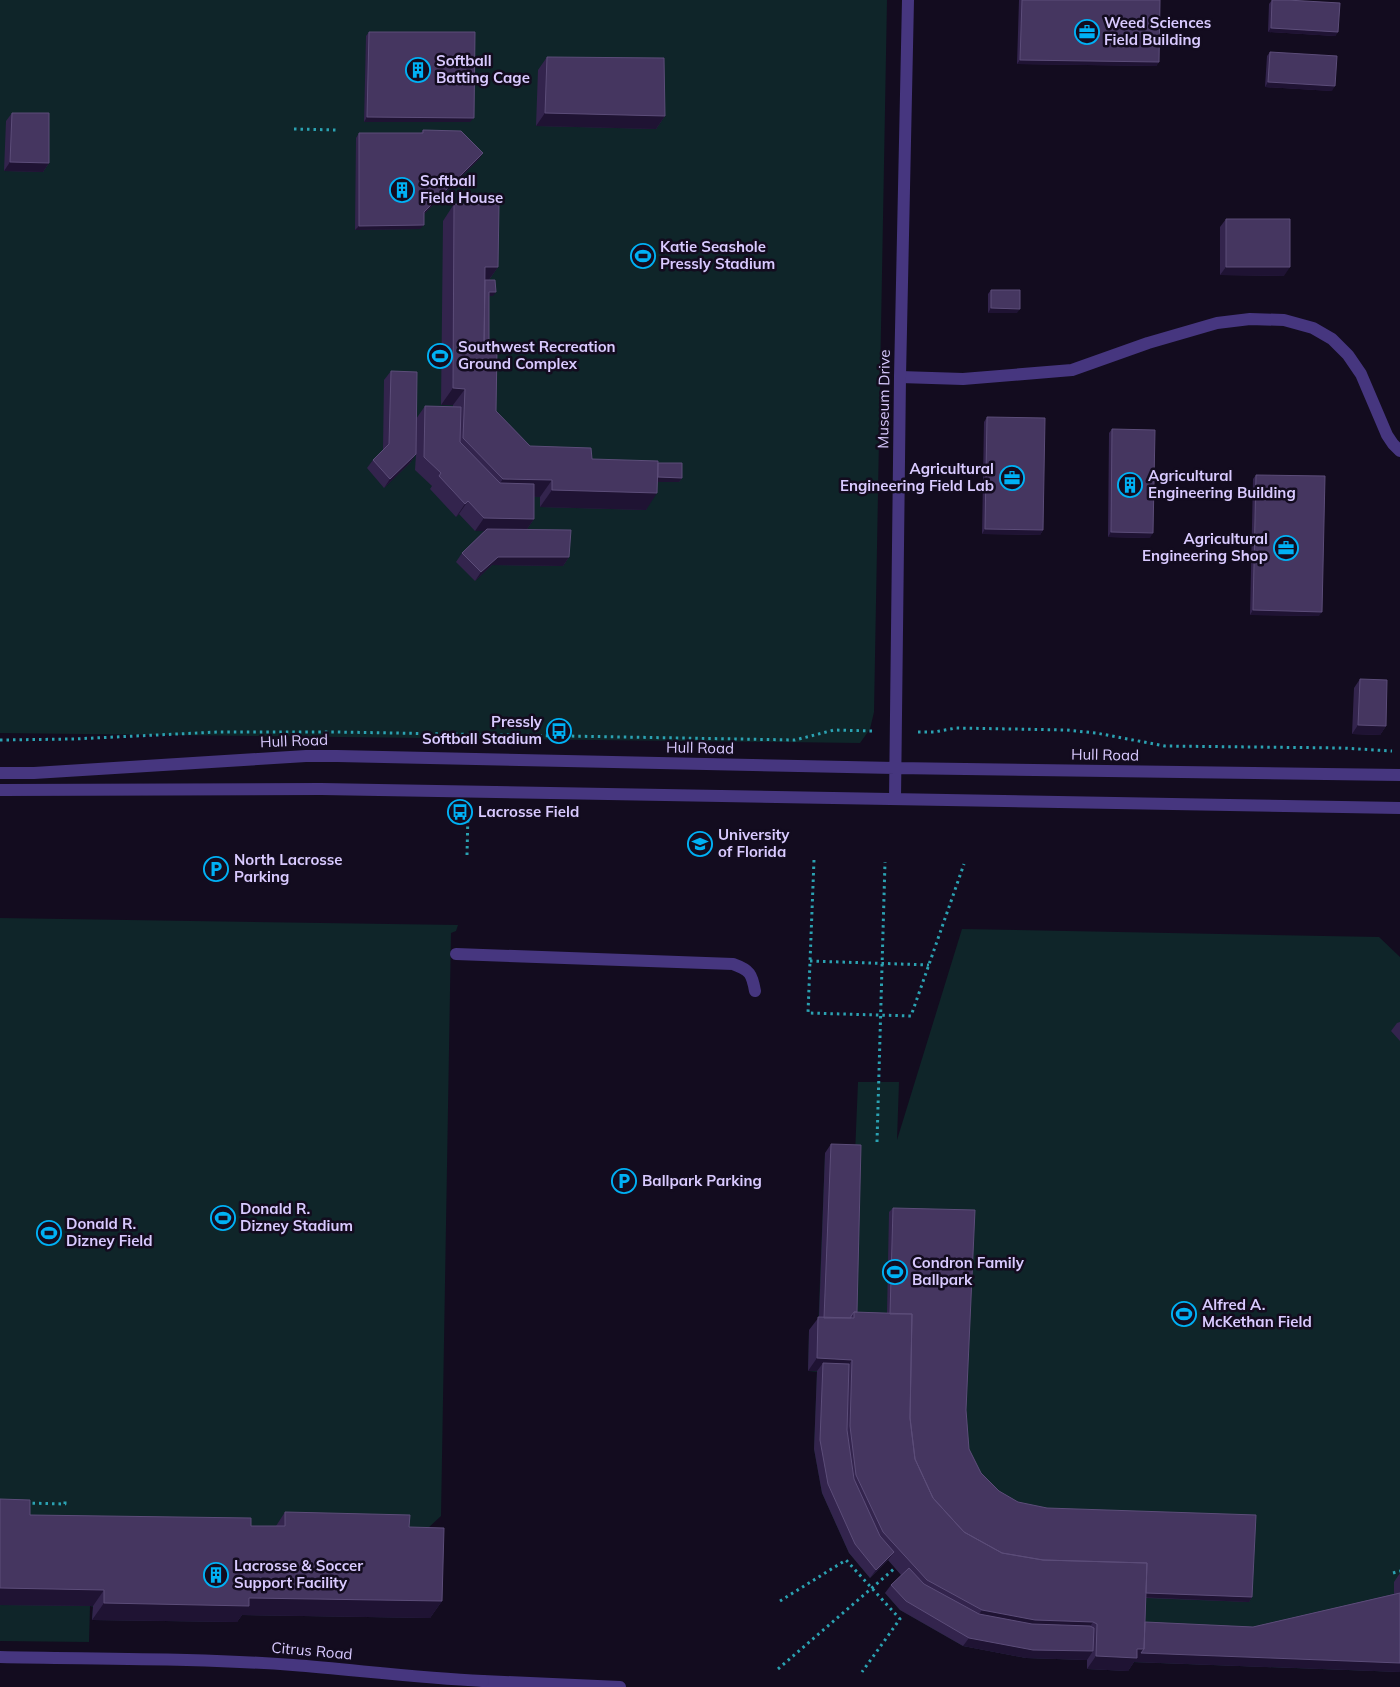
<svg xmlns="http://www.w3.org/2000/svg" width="1400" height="1687" font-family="Mulish,sans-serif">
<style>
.green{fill:#0f2529}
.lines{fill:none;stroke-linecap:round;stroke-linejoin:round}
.path{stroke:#2ba2b2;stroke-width:3;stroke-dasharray:2.5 4;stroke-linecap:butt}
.service{stroke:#46367f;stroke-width:12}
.minor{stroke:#46367f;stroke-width:12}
.wall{fill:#33244d}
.shaded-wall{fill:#1f1333}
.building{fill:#453660;stroke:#5c4d79}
.labels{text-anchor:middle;stroke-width:5;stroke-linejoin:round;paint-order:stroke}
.poi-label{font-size:15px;font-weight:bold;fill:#d9caff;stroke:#130c1f;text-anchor:start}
.street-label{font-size:15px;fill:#d9caff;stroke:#130c1f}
</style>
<rect width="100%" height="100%" fill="#130c1f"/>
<path class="green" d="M0,0H887L874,712L870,729L860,743L0,733Z
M0,918L458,925L456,931L451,933L441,1516L427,1529L432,1544L430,1618L238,1615L237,1622L92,1620L93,1607L90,1606L89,1642L0,1641Z
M962,929L1379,937L1400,957V1672L1128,1662V1671L1087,1669V1660L1026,1658L963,1646L900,1610L885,1593L903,1577L888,1560L870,1578L849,1553L822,1493L814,1449L817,1372L808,1371L809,1330H818L825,1153L855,1154L858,1082H899L897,1140Z"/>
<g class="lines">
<path class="path" d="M294,129L336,130
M918,732H934L956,728L1066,730L1096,733L1165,746L1342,748L1392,751
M0,740L74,739L218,732H336L795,740L834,730L874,731
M467,855L468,813
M814,860L808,1013L911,1016L964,864
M810,961L929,965
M877,1142L885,862
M26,1503L65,1504V1498
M1393,1573L1400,1571
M780,1601L846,1560L900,1619L862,1672
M778,1669L895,1568"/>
<path class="service" d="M900,377L963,379L1072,370L1148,343L1217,323L1250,319L1284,320L1313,328L1332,339L1348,355L1361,374L1387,435L1393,444L1400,451
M456,954L733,964C750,970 752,974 755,991
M483,1681L620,1687"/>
<path class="minor" d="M0,773H34L306,756H337L895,768L1400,775
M0,790L321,789L1400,808
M895,799L900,377L908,0
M0,1657C97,1659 196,1658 293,1665C356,1670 419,1678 483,1681"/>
</g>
<path class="wall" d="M1019,0H1160L1159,62L1156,66L1017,64Z
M1272,0H1287L1338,32L1335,36L1268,32L1269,4Z
M369,32L470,122H364L366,36Z
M1270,52L1332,91L1265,87L1267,56Z
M547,57L665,116L656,129L536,126L538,70Z
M12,113L49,163L43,172L4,171L6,121Z
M423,130L480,158L424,214L420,229L355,230L356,138L359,133H421Z
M454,204L498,267L489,280L493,296H489V348L496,411L530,446L592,459L658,463L682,478L679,482H658L646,510L540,507V497H534V519L527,529L569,557L563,566L492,565L475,581L456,562L462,553L484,531H475L459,514L456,517L430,489L432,486L415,470L416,454L410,463L384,488L367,468L373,460L383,450L384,380L391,371L416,419L425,406L453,407V405H441L443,221Z
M1226,219L1284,276L1220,275V227Z
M991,290L1017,313H988V294Z
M987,417L1043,530L1040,535L982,534L984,422Z
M1112,429L1150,538L1108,537L1109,433Z
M1256,475L1319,616L1250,615L1253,479Z
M1360,679L1386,726L1380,735L1352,734L1354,688Z
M1400,1022V1041L1391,1031L1397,1023Z
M831,1144L857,1312L887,1313L889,1212L893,1208L966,1410L969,1449L981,1473L999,1491L1018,1502L1252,1597L1249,1602L1146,1598L1145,1622L1253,1627L1394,1594V1582L1400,1573V1672L1134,1662L1128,1671L1087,1669V1660L1026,1658L963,1646L900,1610L885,1593L891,1585L901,1575L888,1560L870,1578L849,1553L822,1493L814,1449L817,1371H808L809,1330L819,1317L825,1153Z
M0,1499L30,1515L251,1526H276L285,1512L409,1527L442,1601L430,1618L242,1615L237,1622L92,1620L93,1606L0,1605Z"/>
<path class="shaded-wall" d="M1271,28L1338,32L1335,36L1268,32Z
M1020,60L1159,62L1156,66L1017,64Z
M1268,82L1335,86L1332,91L1265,87Z
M545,113L665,116L656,129L536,126Z
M367,117L474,118L470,122H364Z
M483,153L480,158L421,217L424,212Z
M10,162L49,163L43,172L4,171Z
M424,225L420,229L355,230L359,226Z
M485,267H498L486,284H476Z
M1226,267H1290L1284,276L1220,275Z
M489,292H496L493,296H486Z
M991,308L1020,309L1017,313H988Z
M453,388L465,389L453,405H441Z
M416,454L410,463L384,488L390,479Z
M649,477L682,478L679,482H646Z
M503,479L552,480L540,497L491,496Z
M552,490L657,493L646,510L540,507Z
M468,501L459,514L456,517L465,504Z
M484,518L534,519L525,532L475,531Z
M985,529L1043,530L1040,535L982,534Z
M1111,532L1153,533L1150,538L1108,537Z
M498,557H569L563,566L492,565L475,581L481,572Z
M1253,610L1322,612L1319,616L1250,615Z
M1358,725L1386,726L1380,735L1352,734Z
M817,1358L852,1360L843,1372L823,1363L817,1371H808Z
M894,1552L888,1560L870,1578L876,1570Z
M0,1588L104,1590L93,1606L0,1605Z
M1140,1593L1252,1597L1249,1602L1137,1597Z
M249,1598L442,1601L430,1618L242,1615L237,1622L92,1620L104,1603Z
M982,1610L1093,1622L1084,1635L973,1623Z
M969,1638L1093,1651L1087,1660L1026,1658L963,1646Z
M1137,1649L1400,1663V1672L1134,1662L1128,1671L1087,1669L1096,1656Z"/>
<path class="building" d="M1022,0H1160L1159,62L1020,60Z
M1272,0H1287L1340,3L1338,32L1271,28Z
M369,32H475L474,118L367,117Z
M1270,52L1337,56L1335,86L1268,82Z
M547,57L664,58L665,116L545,113Z
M12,113H49V163L10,162Z
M423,130L461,131L483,153L424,212V225L359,226V133H423Z
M454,204H499L498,267H485L484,348H497L496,411L530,446L591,448L592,459L658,461L657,493L552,490V480L503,479L463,438L465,389L453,388Z
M1226,219H1290V267H1226Z
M485,280H495L496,292H489V348H484Z
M991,290H1020V309L991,308Z
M391,371L417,372L416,454L390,479L373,460L389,444Z
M425,406L461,407L460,442L500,483L534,484V519L484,518L468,501L465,504L439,476L441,473L424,457Z
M987,417L1045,418L1043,530L985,529Z
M1112,429L1155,430L1153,533L1111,532Z
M658,463H682V478L658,477Z
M1256,475L1325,476L1322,612L1253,610Z
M487,529L571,530L569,557H498L481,572L462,553Z
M1360,679L1387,680L1386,726L1358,725Z
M831,1144L861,1145L857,1312H854L851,1316V1318H824Z
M893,1208L975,1210L966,1410L969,1449L981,1473L999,1491L1018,1502L1047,1508L1256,1515L1252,1597L1146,1593L1147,1563L1043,1560L1002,1553L964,1532L933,1498L915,1459L910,1418L912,1314H890Z
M854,1312L912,1314L910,1418L915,1459L933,1498L964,1532L1002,1553L1043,1560L1147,1563L1144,1649H1137V1658L1096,1656L1097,1624L1093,1622L1035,1620L982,1610L927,1580L883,1532L856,1475L850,1426L852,1360L817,1358L818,1317L854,1318Z
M823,1363L849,1364L847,1430L854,1479L880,1536L894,1552L876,1570L855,1544L828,1484L820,1440Z
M0,1499L30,1500V1515L251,1518V1526H285V1512L410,1515L409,1527L444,1528L442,1601L249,1598V1606L104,1603V1590L0,1588Z
M909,1568L924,1584L979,1614L1032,1624L1090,1626L1094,1628L1093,1651L1033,1650L969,1638L906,1601L891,1585Z
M1400,1593V1663L1141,1653L1144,1649L1145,1622L1253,1627Z"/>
<defs>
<symbol id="office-ring" viewBox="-11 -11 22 22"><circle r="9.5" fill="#130c1f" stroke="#00b1f5" stroke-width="1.5"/><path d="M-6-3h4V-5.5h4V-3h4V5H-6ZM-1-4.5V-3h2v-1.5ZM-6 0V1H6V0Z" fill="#00b1f5"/></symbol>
<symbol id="building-ring" viewBox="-11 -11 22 22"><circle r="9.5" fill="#130c1f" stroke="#00b1f5" stroke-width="1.5"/><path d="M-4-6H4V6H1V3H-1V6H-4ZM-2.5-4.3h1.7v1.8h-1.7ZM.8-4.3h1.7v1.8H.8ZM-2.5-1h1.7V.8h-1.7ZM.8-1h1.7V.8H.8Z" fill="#00b1f5"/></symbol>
<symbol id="stadium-ring" viewBox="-11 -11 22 22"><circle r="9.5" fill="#130c1f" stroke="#00b1f5" stroke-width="1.5"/><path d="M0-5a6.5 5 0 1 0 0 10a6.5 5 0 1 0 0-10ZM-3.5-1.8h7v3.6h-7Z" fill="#00b1f5"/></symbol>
<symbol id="bus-ring" viewBox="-11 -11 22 22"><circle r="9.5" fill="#130c1f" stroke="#00b1f5" stroke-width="1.5"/><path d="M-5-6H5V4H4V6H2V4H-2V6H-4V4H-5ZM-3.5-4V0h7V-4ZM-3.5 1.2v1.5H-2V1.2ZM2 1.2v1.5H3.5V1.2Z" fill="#00b1f5"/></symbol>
<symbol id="university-ring" viewBox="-11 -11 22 22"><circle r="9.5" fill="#130c1f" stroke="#00b1f5" stroke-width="1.5"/><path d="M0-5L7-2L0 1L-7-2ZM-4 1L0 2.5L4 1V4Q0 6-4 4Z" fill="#00b1f5"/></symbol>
<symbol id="parking-ring" viewBox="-11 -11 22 22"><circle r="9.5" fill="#130c1f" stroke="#00b1f5" stroke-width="1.5"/><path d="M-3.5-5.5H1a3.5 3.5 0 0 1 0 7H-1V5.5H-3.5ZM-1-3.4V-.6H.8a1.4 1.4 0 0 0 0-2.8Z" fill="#00b1f5"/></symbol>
</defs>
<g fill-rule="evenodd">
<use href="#office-ring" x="1073" y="18" width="28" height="28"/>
<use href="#building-ring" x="404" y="56" width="28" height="28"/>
<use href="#building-ring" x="388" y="176" width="28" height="28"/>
<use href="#stadium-ring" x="629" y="242" width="28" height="28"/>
<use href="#stadium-ring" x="426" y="342" width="28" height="28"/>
<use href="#office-ring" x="998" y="464" width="28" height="28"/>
<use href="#building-ring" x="1116" y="471" width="28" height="28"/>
<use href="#office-ring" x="1272" y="534" width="28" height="28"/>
<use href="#bus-ring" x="545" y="717" width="28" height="28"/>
<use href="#bus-ring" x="446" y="798" width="28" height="28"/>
<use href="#university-ring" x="686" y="830" width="28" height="28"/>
<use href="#parking-ring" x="202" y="855" width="28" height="28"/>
<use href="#parking-ring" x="610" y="1167" width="28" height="28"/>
<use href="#stadium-ring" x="209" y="1204" width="28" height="28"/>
<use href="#stadium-ring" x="35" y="1219" width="28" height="28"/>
<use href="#stadium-ring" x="881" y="1258" width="28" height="28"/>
<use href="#stadium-ring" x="1170" y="1300" width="28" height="28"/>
<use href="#building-ring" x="202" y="1561" width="28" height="28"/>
</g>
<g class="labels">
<g class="poi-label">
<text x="1104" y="28">Weed Sciences<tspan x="1104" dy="17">Field Building</tspan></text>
<text x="436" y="66">Softball<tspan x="436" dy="17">Batting Cage</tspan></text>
<text x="420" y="186">Softball<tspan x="420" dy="17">Field House</tspan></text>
<text x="660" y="252">Katie Seashole<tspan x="660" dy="17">Pressly Stadium</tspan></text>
<text x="458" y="352">Southwest Recreation<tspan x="458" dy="17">Ground Complex</tspan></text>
<text x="994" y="474" text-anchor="end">Agricultural<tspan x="994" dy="17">Engineering Field Lab</tspan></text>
<text x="1148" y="481">Agricultural<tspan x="1148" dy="17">Engineering Building</tspan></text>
<text x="1268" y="544" text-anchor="end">Agricultural<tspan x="1268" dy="17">Engineering Shop</tspan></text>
<text x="542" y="727" text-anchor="end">Pressly<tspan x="542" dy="17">Softball Stadium</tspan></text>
<text x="478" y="817">Lacrosse Field</text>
<text x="718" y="840">University<tspan x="718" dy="17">of Florida</tspan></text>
<text x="234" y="865">North Lacrosse<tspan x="234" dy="17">Parking</tspan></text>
<text x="642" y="1186">Ballpark Parking</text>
<text x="240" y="1214">Donald R.<tspan x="240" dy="17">Dizney Stadium</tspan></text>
<text x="66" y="1229">Donald R.<tspan x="66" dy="17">Dizney Field</tspan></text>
<text x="912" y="1268">Condron Family<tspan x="912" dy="17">Ballpark</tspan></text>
<text x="1202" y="1310">Alfred A.<tspan x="1202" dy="17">McKethan Field</tspan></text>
<text x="234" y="1571">Lacrosse &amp; Soccer<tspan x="234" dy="17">Support Facility</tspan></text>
</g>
<g class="street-label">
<text transform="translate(884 399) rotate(-89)" y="5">Museum Drive</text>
<text transform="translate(294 741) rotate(-2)" y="5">Hull Road</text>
<text transform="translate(700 748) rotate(1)" y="5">Hull Road</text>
<text transform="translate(1105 755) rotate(1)" y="5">Hull Road</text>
<text transform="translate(312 1651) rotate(5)" y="5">Citrus Road</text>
</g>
</g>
</svg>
